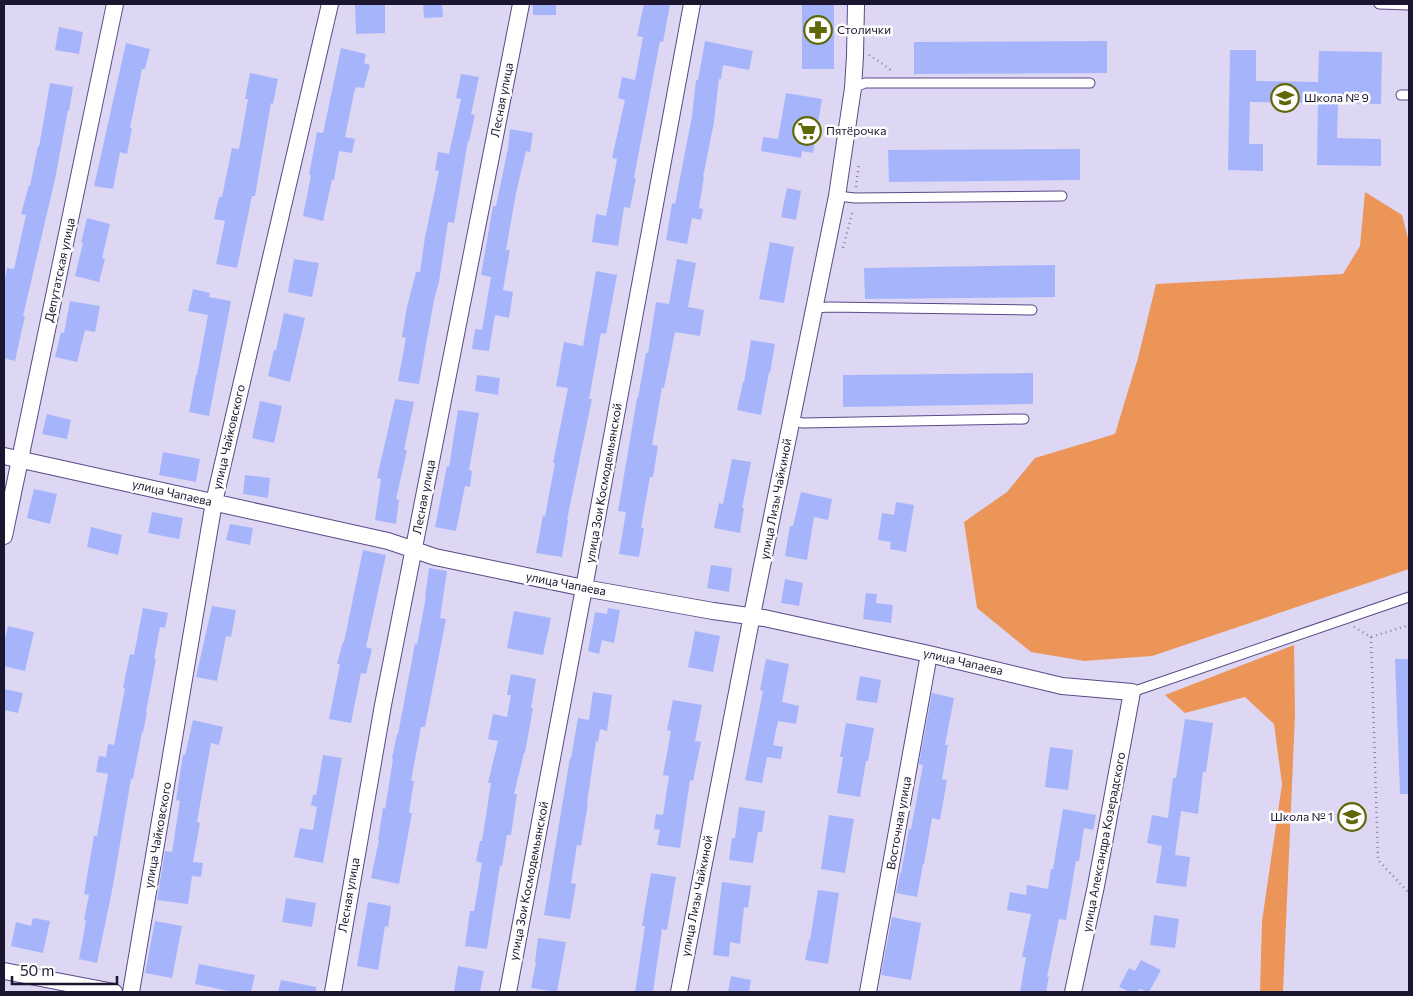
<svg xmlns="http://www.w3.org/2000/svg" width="1413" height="996" font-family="Commissioner,sans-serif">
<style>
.green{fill:#eb9558}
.building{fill:#a6b5fb}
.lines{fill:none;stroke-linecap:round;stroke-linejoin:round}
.lane-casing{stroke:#5a4987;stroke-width:11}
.street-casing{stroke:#5a4987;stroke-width:18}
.path{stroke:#87809c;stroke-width:2.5;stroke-dasharray:1 4;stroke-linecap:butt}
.lane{stroke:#fff;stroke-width:9}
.street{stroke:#fff;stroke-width:16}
.labels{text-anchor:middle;stroke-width:5;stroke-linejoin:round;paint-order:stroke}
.poi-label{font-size:12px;fill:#1c152f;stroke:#fdfdfd;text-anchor:start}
.street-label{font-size:12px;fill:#1c152f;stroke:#fdfdfd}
</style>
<rect width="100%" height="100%" fill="#ddd7f4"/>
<path class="green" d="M1365,192L1402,215L1409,242V569L1152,656L1084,661L1031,652L977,608L964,522L1007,492L1035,458L1115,434L1138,358L1156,284L1343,274L1360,246Z
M1294,645L1295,715L1283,992H1260L1262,921L1282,784L1274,724L1245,697L1185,713L1165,695Z"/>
<path class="building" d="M355,4H385V33L356,34Z
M423,4H442L443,17L424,18Z
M533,4H556V15H533Z
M644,4H662L670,5L663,42L660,41L634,178H636L630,208L624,207L618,246L592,242L596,214L606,216L617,159L612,158L625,100L618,98L622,77L635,80L643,37L637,36Z
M802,4H834V69H802Z
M59,27L83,32L79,54L55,50Z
M705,41L753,51L749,70L723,65L721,79H719L714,122L703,177H704L699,208L703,209L701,220L692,218L687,244L666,240L672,203L675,204L692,116L696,80H698Z
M1107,41V73L914,74V42Z
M126,43L150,49L145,69H142L130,128H132L127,154L120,152L113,189L94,186Z
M341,48L366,54L364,63L370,65L364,88L356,87L354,93L345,137L355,139L352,153L339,151L334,180H332L323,221L303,216L311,175H309L317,132L323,133Z
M1230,50H1256V81L1318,82L1319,51L1382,52L1381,104L1338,103L1337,138L1381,139V166L1317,165L1318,103L1250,102L1249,144H1263V171L1228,170Z
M250,73L278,79L273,104L271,103L255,196H252L237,268L216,264L225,221L214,219L219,197H222L232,148L239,149L248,99H245Z
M461,74L479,77L471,114L475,115L469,141H468L454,223L448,222L439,282L434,300L419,384L398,381L406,338L402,337L407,307L416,272H420L425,237L439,171L435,170L438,152L449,154L461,99L456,98Z
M50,83L73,87L69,111L68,110L55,179L23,316H25L15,361L4,358V285L7,268L14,269L26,215L21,214L29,185L30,186L38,146L39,147Z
M786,93L822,99L813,153L802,151L801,158L761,151L763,137L778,139Z
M510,129L533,133L530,152L526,151L516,193L506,250H510L503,290L513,292L509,318L495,315L489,351L472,349L475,329L482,330L491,277L481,275L493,206H496L508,148Z
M1080,149V180L889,182L888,150Z
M787,188L801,191L796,220L781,217Z
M87,218L110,224L102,258L105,259L99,282L75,276L83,243H81Z
M770,242L794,247L784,303L759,299Z
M294,259L319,263L312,297L288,292Z
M677,259L696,263L688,307L704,310L700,336L675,332L664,388L662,387L652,445L658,446L653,477H650L641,528H644L639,557L619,554L626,512L618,511L637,398H638L646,353H648L656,302L669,304Z
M1055,265V297L865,299L864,268Z
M596,271L617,275L606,334L601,333L589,399H592L567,520H568L562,557L536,553L543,516H545L555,463H553L568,388L556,386L564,342L583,346Z
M193,289L210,293L209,297L231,301L209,416L189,412L196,375H197L208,315L188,311Z
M70,301L100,306L95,332L85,330L77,362L55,357L61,332L64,333Z
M284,313L305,318L290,382L268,376L274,350H276Z
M751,340L775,344L770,373L769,372L761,415L737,410L743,382H744Z
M1033,373V404L843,407V375Z
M477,375L500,378L498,395L475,391Z
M395,399L414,402L404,450H407L396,499L399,500L396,524L375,520L381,479L377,478Z
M260,401L282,406L274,443L252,438Z
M458,410L479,413L469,470L472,471L470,487L465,486L456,531L435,527L447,466L449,467Z
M47,414L71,420L67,439L42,434Z
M163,452L200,459L196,482L159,475Z
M732,459L751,462L742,508H744L740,533L714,528L719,503L723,504Z
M245,475L270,478L268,498L243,494Z
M34,489L57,494L50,524L27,518Z
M801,492L832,499L828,520L814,517L807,560L785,556L790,526H793Z
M896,502L914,505L906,552L890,549L891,542L878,540L882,513L894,515Z
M152,512L183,518L179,539L148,533Z
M230,524L253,528L250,545L226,540Z
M91,527L122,535L118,555L87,547Z
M363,550L386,555L366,647L372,649L366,674L361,673L351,723L329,719L340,664H337L343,642H344Z
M711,565L732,568L729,592L707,588Z
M429,568L447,571L440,618L446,619L425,727H421L411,781H414L409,813H412L399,884L371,878L379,840H378L383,808L385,809L393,759L392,758L397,734H398L415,644H417L426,597H425Z
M785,579L803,583L799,606L781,603Z
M866,593L877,594L876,603L893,605L891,623L863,619Z
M212,606L236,610L231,637L226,636L217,681L196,677Z
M143,608L168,613L165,628L160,627L154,659H156L146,712L147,713L143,732H142L133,779H131L112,891L97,963L79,959L86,921L84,920L89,895L84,894L94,836H97L108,774L96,772L99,756L106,757L108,744L114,745L125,688H123L130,654L134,655Z
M608,608L620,610L614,643L602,640L599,654L588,651L595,612L607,614Z
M514,611L551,618L543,655L507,648Z
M8,626L34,632L25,671L4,666V643Z
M695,631L720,636L713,672L688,667Z
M766,659L789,664L782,702L799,706L796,724L778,721L773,745L783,747L781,759L767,757L762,783L745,780L763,691L760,690Z
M1395,659H1409V794H1400Z
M511,674L536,679L531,708H533L525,753H524L514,794H517L511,835H507L502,866H500L487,949L465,946L470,911H474L482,863L476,861L480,841H482L491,783H488L498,741L488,739L493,714L507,717L511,695H507Z
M860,676L881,680L877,703L856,700Z
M4,689L23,693L18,713L4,710Z
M593,692L612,695L607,731L600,729L598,742L596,741L587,803H588L581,846L577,845L571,883L576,884L570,919L544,915L570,758H571L578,718L589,720Z
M932,693L954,698L945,745H948L942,779L947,780L940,820L932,818L924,864H923L917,897L896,893L900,873H901L909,829H911L923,765L919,764Z
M673,700L702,705L695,741L701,742L693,781L690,780L680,848L657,845L660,830L654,829L656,814L663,815L669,776L663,775L671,731L667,730Z
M1185,719L1213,723L1206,772H1203L1198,814L1181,811L1175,855L1190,857L1186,887L1156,883L1162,846L1147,843L1152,815L1168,818L1173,778H1176Z
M193,720L223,727L219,745L211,743L197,822L200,823L193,862L203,863L201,877L192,876L188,904L157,900L165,851L172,852L180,801L176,800L183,755H185Z
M846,723L874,728L868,761H866L860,797L837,793L843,757H840Z
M1050,747L1073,750L1068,790L1045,787Z
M323,755L342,758L323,863L294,857L300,828L313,830L317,807L311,805L313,795H316Z
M739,807L765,811L762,832H758L753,863L729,860L732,838H735Z
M1063,809L1096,815L1093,830L1084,828L1079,861H1076L1066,920L1059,919L1047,977H1049L1046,992H1020L1026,957H1022L1031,914L1007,910L1010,892L1026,895L1027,885L1048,889L1051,869H1053Z
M829,815L854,819L845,873L821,869Z
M651,873L676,877L667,930L662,929L653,992H635L645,926H642Z
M722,882L751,886L748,908L744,907L740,944L730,942L729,957L713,955Z
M818,890L839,893L828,964L805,960L809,940H810Z
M286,898L316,903L312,927L282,922Z
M368,902L391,906L388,927L385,926L378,970L357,966Z
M1154,915L1179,919L1175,948L1150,945Z
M892,917L921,923L911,980L881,975Z
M33,918L50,921L43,953L11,946L16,922L31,926Z
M155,921L182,926L172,978L145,973Z
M538,938L566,942L557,992L531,988L536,962H535Z
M1141,960L1161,970L1149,992L1139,989L1138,992H1130L1119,987L1129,968L1135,971Z
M199,964L255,975L251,992H233L195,984Z
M458,966L484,971L480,992H454Z
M731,976L751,980L749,992H728Z
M281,980L316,987V992H278Z"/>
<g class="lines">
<defs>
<path id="lane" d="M1379,4L1409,5
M853,88L865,83H1090
M1401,95H1409
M837,196L855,198L1062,196
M816,308L829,307L1032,310
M791,421L803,423L1024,419
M1132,692L1409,597"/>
<path id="street" d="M4,456L388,541L435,557L584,588L713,611L764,618L929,654L1062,686L1132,692L1096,886L1073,992
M4,536L115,4
M4,971L114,992
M131,992L214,502L330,4
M333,992L383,705L521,4
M508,992L584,588L692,4
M679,992L752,615L837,196L853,88L855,56L856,4
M868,992L929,654"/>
</defs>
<use href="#lane" class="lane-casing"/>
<use href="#street" class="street-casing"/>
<path class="path" d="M869,55L880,62L893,72
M856,187L859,163
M843,248L853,210
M1354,627L1371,637L1409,625
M1371,637L1378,860L1409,893"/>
<use href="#lane" class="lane"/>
<use href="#street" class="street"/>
</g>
<defs>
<symbol id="pharmacy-ring" viewBox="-11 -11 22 22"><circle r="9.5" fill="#fdfdfd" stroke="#5f6707" stroke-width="1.5"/><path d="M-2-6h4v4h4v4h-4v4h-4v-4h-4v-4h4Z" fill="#5f6707"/></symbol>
<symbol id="school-ring" viewBox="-11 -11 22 22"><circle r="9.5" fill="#fdfdfd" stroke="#5f6707" stroke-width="1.5"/><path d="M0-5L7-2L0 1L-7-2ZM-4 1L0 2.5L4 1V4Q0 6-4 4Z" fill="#5f6707"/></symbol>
<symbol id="supermarket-ring" viewBox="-11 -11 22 22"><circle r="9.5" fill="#fdfdfd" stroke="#5f6707" stroke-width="1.5"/><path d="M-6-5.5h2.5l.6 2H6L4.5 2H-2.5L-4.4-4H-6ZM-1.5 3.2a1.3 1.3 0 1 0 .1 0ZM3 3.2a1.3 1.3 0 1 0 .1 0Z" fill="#5f6707"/></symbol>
</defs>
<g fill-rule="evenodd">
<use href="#pharmacy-ring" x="802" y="14" width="32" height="32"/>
<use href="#school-ring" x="1269" y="82" width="32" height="32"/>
<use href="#supermarket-ring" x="791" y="115" width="32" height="32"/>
<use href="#school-ring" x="1336" y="801" width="32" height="32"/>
</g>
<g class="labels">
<g class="poi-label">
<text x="837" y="34">Столички</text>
<text x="1304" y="102">Школа № 9</text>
<text x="826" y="135">Пятёрочка</text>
<text x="1333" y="821" text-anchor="end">Школа № 1</text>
</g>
<g class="street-label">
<text transform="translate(502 100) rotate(-79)" y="4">Лесная улица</text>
<text transform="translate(60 270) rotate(-78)" y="4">Депутатская улица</text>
<text transform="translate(229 437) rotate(-77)" y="4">улица Чайковского</text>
<text transform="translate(604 483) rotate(-80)" y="4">улица Зои Космодемьянской</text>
<text transform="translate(172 493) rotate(13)" y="4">улица Чапаева</text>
<text transform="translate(424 497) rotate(-79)" y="4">Лесная улица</text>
<text transform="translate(776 499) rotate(-79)" y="4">улица Лизы Чайкиной</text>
<text transform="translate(566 584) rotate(11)" y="4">улица Чапаева</text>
<text transform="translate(963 662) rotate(13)" y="4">улица Чапаева</text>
<text transform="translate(899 823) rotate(-80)" y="4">Восточная улица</text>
<text transform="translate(158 835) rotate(-80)" y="4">улица Чайковского</text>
<text transform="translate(1104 842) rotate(-79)" y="4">улица Александра Козерадского</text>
<text transform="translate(529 881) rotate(-79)" y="4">улица Зои Космодемьянской</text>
<text transform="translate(349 895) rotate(-80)" y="4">Лесная улица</text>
<text transform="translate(697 896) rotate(-79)" y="4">улица Лизы Чайкиной</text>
</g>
</g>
<rect width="1413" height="996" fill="none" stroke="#1c152f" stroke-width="10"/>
<path d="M12 976v8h105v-8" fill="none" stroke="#1c152f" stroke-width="2.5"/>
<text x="20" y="976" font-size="15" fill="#1c152f" stroke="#fdfdfd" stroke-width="4" paint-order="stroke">50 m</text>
</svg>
